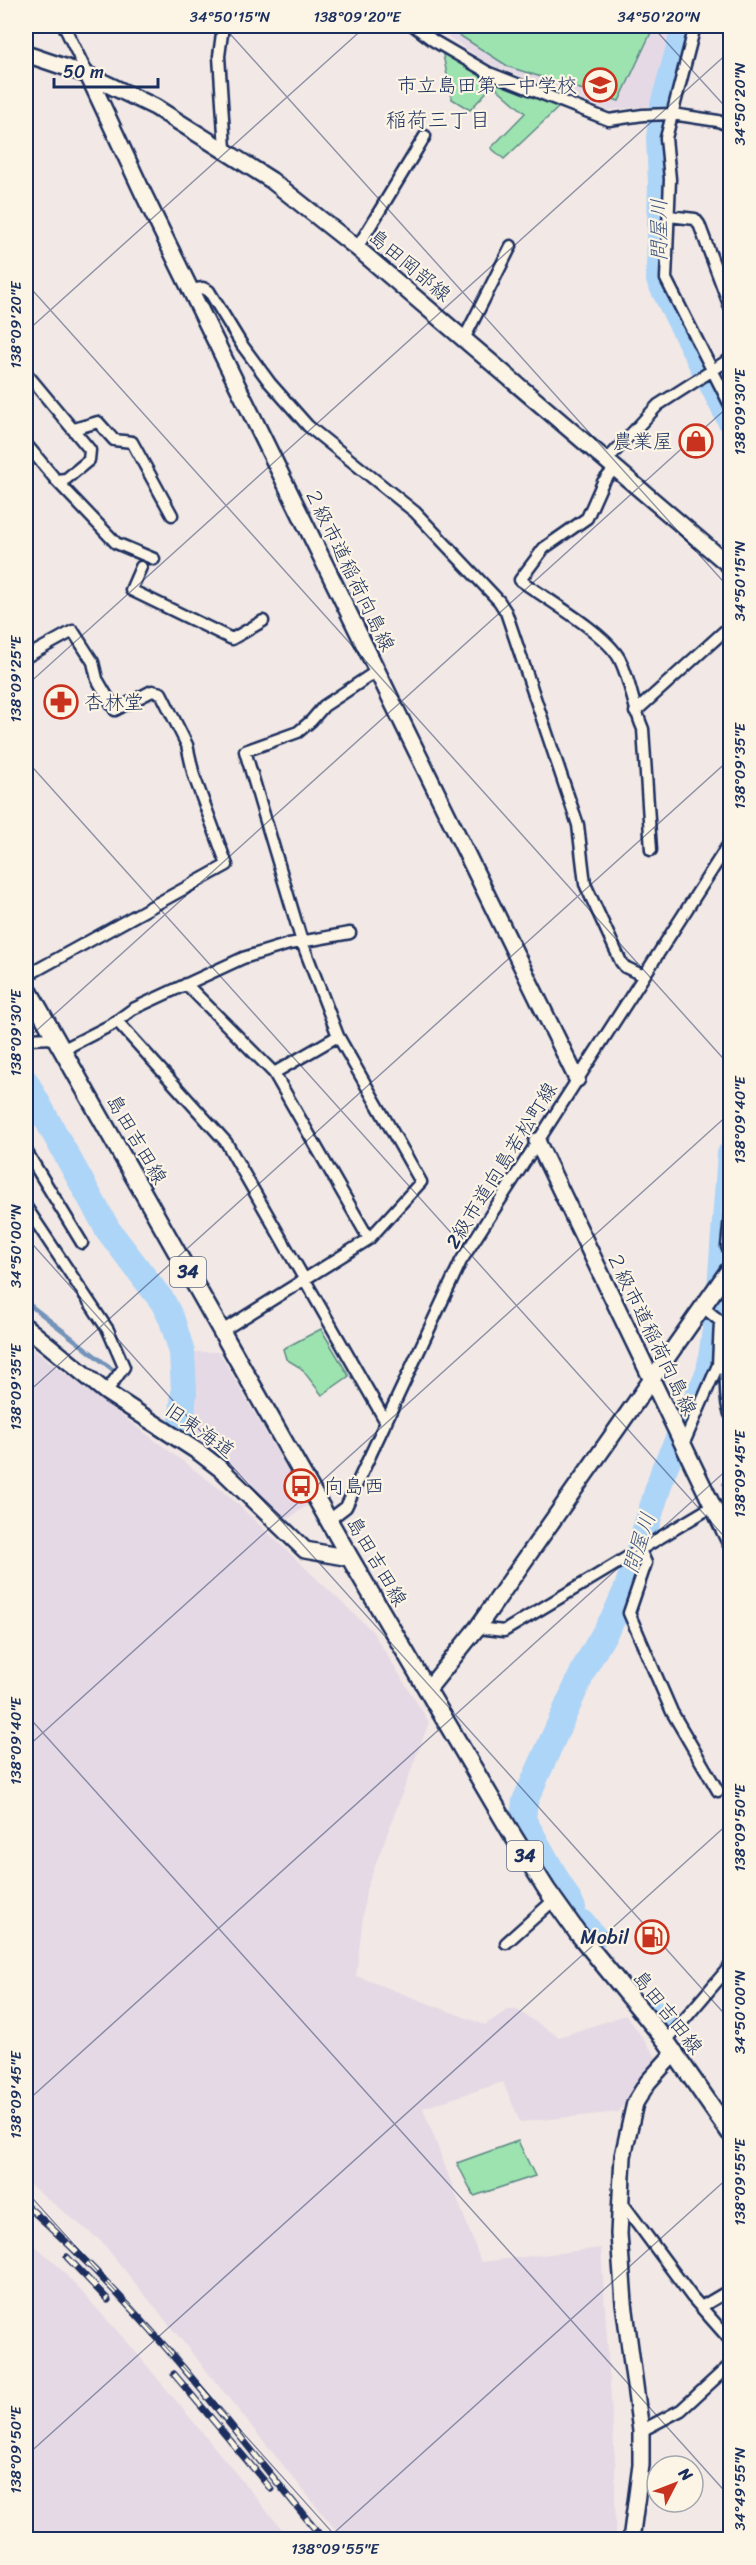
<svg xmlns="http://www.w3.org/2000/svg" width="756" height="2565" font-family="Sriracha,'Klee One',sans-serif">
<style>
.built{fill:#e5d9e5}
.green{fill:#9de3af;stroke:#5c8986;stroke-width:1.5}
.lines{fill:none;stroke-linecap:round;stroke-linejoin:round}
.stream{stroke:#7393ba;stroke-width:4.5}
.river{stroke:#add5f8;stroke-width:26}
.street-casing{stroke:#1b2f5e;stroke-width:15}
.secondary-casing{stroke:#1b2f5e;stroke-width:20}
.primary-casing{stroke:#1b2f5e;stroke-width:21}
.street{stroke:#fcf5e5;stroke-width:10}
.secondary{stroke:#fcf5e5;stroke-width:15}
.primary{stroke:#fcf5e5;stroke-width:16}
.rail-casing{stroke:#1b2f5e;stroke-width:7}
.rail{stroke:#fcf5e5;stroke-width:4.5;stroke-dasharray:14;stroke-linecap:butt}
.ticks{fill:none;stroke:#1b2f5e;stroke-width:1.5;stroke-opacity:0.45}
.labels{text-anchor:middle;stroke-width:4.5;stroke-linejoin:round;paint-order:stroke}
.shield{fill:#fcf5e5;stroke:#5e6a86;stroke-width:1.5}
.shield-label{font-size:18px;font-weight:bold;fill:#1b2f5e}
.poi-label{font-size:20px;fill:#1b2f5e;stroke:#fcf5e5;text-anchor:end}
.street-label{font-size:20px;fill:#1b2f5e;stroke:#fcf5e5}
.neighbourhood-label{font-size:21px;fill:#1b2f5e;stroke:#fcf5e5}
.water-label{font-size:21px;font-style:italic;fill:#405884;stroke:#fcf5e5}
.neatline{fill:none;stroke:#1b2f5e;stroke-width:2}
.ticks-label{font-size:15px;text-anchor:middle;fill:#1b2f5e}
</style>
<rect width="100%" height="100%" fill="#f2e8e5"/>
<filter id="ink" filterUnits="userSpaceOnUse"><feTurbulence type="fractalNoise" baseFrequency=".0167" numOctaves="2"/><feDisplacementMap in="SourceGraphic" scale="12" xChannelSelector="R" yChannelSelector="G"/><feConvolveMatrix kernelMatrix="1 2 1 2 8 2 1 2 1" color-interpolation-filters="sRGB"/></filter>
<g filter="url(#ink)">
<path class="built" d="M433,26H682L649,106L608,110L487,63Z
M26,1344L228,1495L372,1631L429,1722L366,1890L356,1976L485,2025L507,2010H517L559,2037L626,2015L656,2057L619,2112L520,2122L503,2082L423,2108L481,2262L601,2248L615,2461V2539H343L101,2241L26,2182Z
M191,1352H219L308,1505L286,1520L226,1463L186,1431Z
M26,2238L55,2263L129,2344L290,2539H26Z"/>
<path class="green" d="M445,26H654L619,101L509,67Z
M445,52L554,103L558,108L504,159L491,148L525,113L493,85L470,110L452,99L443,55Z
M321,1329L349,1376L322,1395L301,1368L286,1359L283,1349Z
M518,2141L535,2176L474,2196L457,2163Z"/>
<g class="lines">
<path class="stream" d="M26,1302L112,1369"/>
<path class="river" d="M685,26L663,105L659,138L661,183L659,280L730,420
M26,1082L108,1230L163,1302L172,1320L182,1352L184,1392L181,1428
M573,1908L523,1819L525,1801L586,1665L615,1615L627,1588L664,1469L709,1372L719,1301L730,1154
M583,1923L594,1937
M656,2013L664,2022"/>
<defs>
<path id="street" d="M64,26L88,75
M223,26L219,56L225,149
M414,26L434,41L489,73L609,120L643,115L672,114L718,121L730,126
M695,26L666,138L670,179L666,279L730,405
M669,216L695,219L699,224L730,307
M357,248L425,136
M190,290L203,288L209,291L242,345L270,383L308,426L415,512L499,601L506,612L578,825L585,884L621,962L625,967L644,976
M464,339L511,246
M26,373L90,450L89,460L66,479L56,480L26,444
M74,429L98,422L114,440L132,442L172,515
M607,460L658,405L730,359
M615,468L603,482L587,518L544,548L520,580C546,599 604,632 619,658C630,678 633,707 643,729L651,850
M56,480L116,543L154,559
M141,567L131,590L232,639L263,621
M26,657L73,631L93,662L97,679L115,710L152,691L161,693L187,745L194,776L227,865L26,976
M635,712L730,626
M186,984L274,1073L369,1239
M117,1021L226,1142L386,1422
M26,1039L55,1038
M62,1050L111,1025L133,1009L243,958L289,944L350,933
M274,1073L338,1036
M26,1151L82,1243
M26,1207L108,1330L124,1367L106,1392
M730,1216L727,1247L730,1252
M222,1331L369,1239L421,1182L338,1036L302,942L245,751L298,732L311,721L324,706L377,671
M721,1355C730,1373 722,1395 730,1414
M683,1445L718,1365L720,1321L703,1307
M730,1484V1522
M329,1520L346,1507L461,1261L730,842
M640,1550L646,1563L629,1613L672,1712L718,1791
M477,1628L504,1631L713,1506
M506,1943L554,1900
M666,2041L730,1966
M621,2201L692,2297L730,2340
M701,2307L730,2290
M641,2431L681,2410L730,2365"/>
<path id="secondary" d="M26,54L88,75L155,107L271,180L357,248L730,566
M88,75L143,193L577,1079
M537,1141L730,1542
M26,1327L106,1392L200,1453L222,1470L305,1550L350,1558
M428,1689L477,1628L730,1268
M631,2540L641,2465V2431L624,2303L619,2234L623,2156L635,2103L648,2082L675,2052"/>
<path id="primary" d="M26,986L350,1558L512,1834L547,1890L577,1932L666,2041L730,2133"/>
</defs>
<use href="#street" class="street-casing"/>
<use href="#secondary" class="secondary-casing"/>
<use href="#primary" class="primary-casing"/>
<use href="#street" class="street"/>
<use href="#secondary" class="secondary"/>
<use href="#primary" class="primary"/>
<defs>
<path id="rail" d="M26,2205C138,2303 230,2425 324,2540
M67,2257L108,2300
M174,2374L271,2489"/>
</defs>
<use href="#rail" class="rail-casing"/>
<use href="#rail" class="rail"/>
</g>
</g>
<path class="ticks" d="M223,26L730,589M652,26L730,112M26,283L730,1066M26,332L366,26M26,686L730,51M26,760L730,1543M26,1040L730,405M26,1237L730,2020M26,1394L730,759M26,1714L730,2497M26,1748L730,1113M26,2102L730,1467M26,2191L339,2540M26,2456L730,1822M326,2540L730,2176M720,2540L730,2530"/>
<defs>
<symbol id="school-ring" viewBox="-11 -11 22 22"><circle r="9.5" fill="#fcf5e5" stroke="#c8321e" stroke-width="1.5"/><path d="M0-5L7-2L0 1L-7-2ZM-4 1L0 2.5L4 1V4Q0 6-4 4Z" fill="#c8321e"/></symbol>
<symbol id="shop-ring" viewBox="-11 -11 22 22"><circle r="9.5" fill="#fcf5e5" stroke="#c8321e" stroke-width="1.5"/><path d="M-5-2.5h2.3a2.7 3.5 0 0 1 5.4 0H5L5.5 6h-11ZM-1.5-2.5h3a1.5 2.3 0 0 0-3 0Z" fill="#c8321e"/></symbol>
<symbol id="pharmacy-ring" viewBox="-11 -11 22 22"><circle r="9.5" fill="#fcf5e5" stroke="#c8321e" stroke-width="1.5"/><path d="M-2-6h4v4h4v4h-4v4h-4v-4h-4v-4h4Z" fill="#c8321e"/></symbol>
<symbol id="bus-ring" viewBox="-11 -11 22 22"><circle r="9.5" fill="#fcf5e5" stroke="#c8321e" stroke-width="1.5"/><path d="M-5-6H5V4H4V6H2V4H-2V6H-4V4H-5ZM-3.5-4V0h7V-4ZM-3.5 1.2v1.5H-2V1.2ZM2 1.2v1.5H3.5V1.2Z" fill="#c8321e"/></symbol>
<symbol id="fuel-ring" viewBox="-11 -11 22 22"><circle r="9.5" fill="#fcf5e5" stroke="#c8321e" stroke-width="1.5"/><path d="M-5.5-6h7V0h2V4h1.3V-2.5L3-4.5l.8-.8L6-3V5H2.5V1h-1V6h-7ZM-4.2-4.7v3.2H.2V-4.7Z" fill="#c8321e"/></symbol>
</defs>
<g fill-rule="evenodd">
<use href="#school-ring" x="581" y="66" width="38" height="38"/>
<use href="#shop-ring" x="677" y="422" width="38" height="38"/>
<use href="#pharmacy-ring" x="42" y="683" width="38" height="38"/>
<use href="#bus-ring" x="282" y="1467" width="38" height="38"/>
<use href="#fuel-ring" x="633" y="1918" width="38" height="38"/>
</g>
<g class="labels">
<g class="shield">
<rect x="170" y="1257" width="36" height="30" rx="4.5"/>
<rect x="507" y="1841" width="36" height="30" rx="4.5"/>
</g>
<g class="shield-label">
<text x="188" y="1278">34</text>
<text x="525" y="1862">34</text>
</g>
<g class="poi-label">
<text x="577" y="92">市立島田第一中学校</text>
<text x="673" y="448">農業屋</text>
<text x="84" y="709" text-anchor="start">杏林堂</text>
<text x="324" y="1493" text-anchor="start">向島西</text>
<text x="629" y="1944">Mobil</text>
</g>
<g class="street-label">
<text transform="translate(410 265) rotate(40)" y="7">島田岡部線</text>
<text transform="translate(350 569) rotate(64)" y="7">２級市道稲荷向島線</text>
<text transform="translate(137 1139) rotate(60)" y="7">島田吉田線</text>
<text transform="translate(501 1165) rotate(-58)" y="7">2級市道向島若松町線</text>
<text transform="translate(652 1333) rotate(64)" y="7">２級市道稲荷向島線</text>
<text transform="translate(200 1430) rotate(35)" y="7">旧東海道</text>
<text transform="translate(377 1561) rotate(60)" y="7">島田吉田線</text>
<text transform="translate(668 2012) rotate(52)" y="7">島田吉田線</text>
</g>
<g class="neighbourhood-label">
<text x="438" y="127">稲荷三丁目</text>
</g>
<g class="water-label">
<text transform="translate(659 230) rotate(-90)" y="7">問屋川</text>
<text transform="translate(639 1543) rotate(-72)" y="7">問屋川</text>
</g>
</g>
<rect width="756" height="2565" fill="none" stroke="#fcf5e5" stroke-width="66"/>
<g transform="translate(675 2484) rotate(48)"><circle r="28" fill="#fcf5e5" stroke="#a2a6af" stroke-width="1.5"/>
<path d="M0-4.5L10 22L0 15L-10 22Z" fill="#c8321e"/>
<text y="-9" font-size="16" font-weight="bold" text-anchor="middle" fill="#1b2f5e">N</text>
</g>
<path d="M54 78v9h104v-9" fill="none" stroke="#1b2f5e" stroke-width="3"/>
<text x="63" y="78" font-size="18" fill="#1b2f5e" stroke="#fcf5e5" stroke-width="4.5" paint-order="stroke">50 m</text>
<rect x="33" y="33" width="690" height="2499" class="neatline"/>
<g class="ticks-label">
<text x="230" y="22">34°50'15"N</text>
<text x="357" y="22">138°09'20"E</text>
<text x="659" y="22">34°50'20"N</text>
<text transform="translate(740 104) rotate(-90)" y="5">34°50'20"N</text>
<text transform="translate(16 325) rotate(-90)" y="5">138°09'20"E</text>
<text transform="translate(740 412) rotate(-90)" y="5">138°09'30"E</text>
<text transform="translate(740 581) rotate(-90)" y="5">34°50'15"N</text>
<text transform="translate(16 679) rotate(-90)" y="5">138°09'25"E</text>
<text transform="translate(740 766) rotate(-90)" y="5">138°09'35"E</text>
<text transform="translate(16 1033) rotate(-90)" y="5">138°09'30"E</text>
<text transform="translate(740 1120) rotate(-90)" y="5">138°09'40"E</text>
<text transform="translate(16 1246) rotate(-90)" y="5">34°50'00"N</text>
<text transform="translate(16 1387) rotate(-90)" y="5">138°09'35"E</text>
<text transform="translate(740 1474) rotate(-90)" y="5">138°09'45"E</text>
<text transform="translate(16 1741) rotate(-90)" y="5">138°09'40"E</text>
<text transform="translate(740 1828) rotate(-90)" y="5">138°09'50"E</text>
<text transform="translate(740 2012) rotate(-90)" y="5">34°50'00"N</text>
<text transform="translate(16 2095) rotate(-90)" y="5">138°09'45"E</text>
<text transform="translate(740 2182) rotate(-90)" y="5">138°09'55"E</text>
<text transform="translate(16 2450) rotate(-90)" y="5">138°09'50"E</text>
<text transform="translate(740 2489) rotate(-90)" y="5">34°49'55"N</text>
<text x="335" y="2554">138°09'55"E</text>
</g>
</svg>
